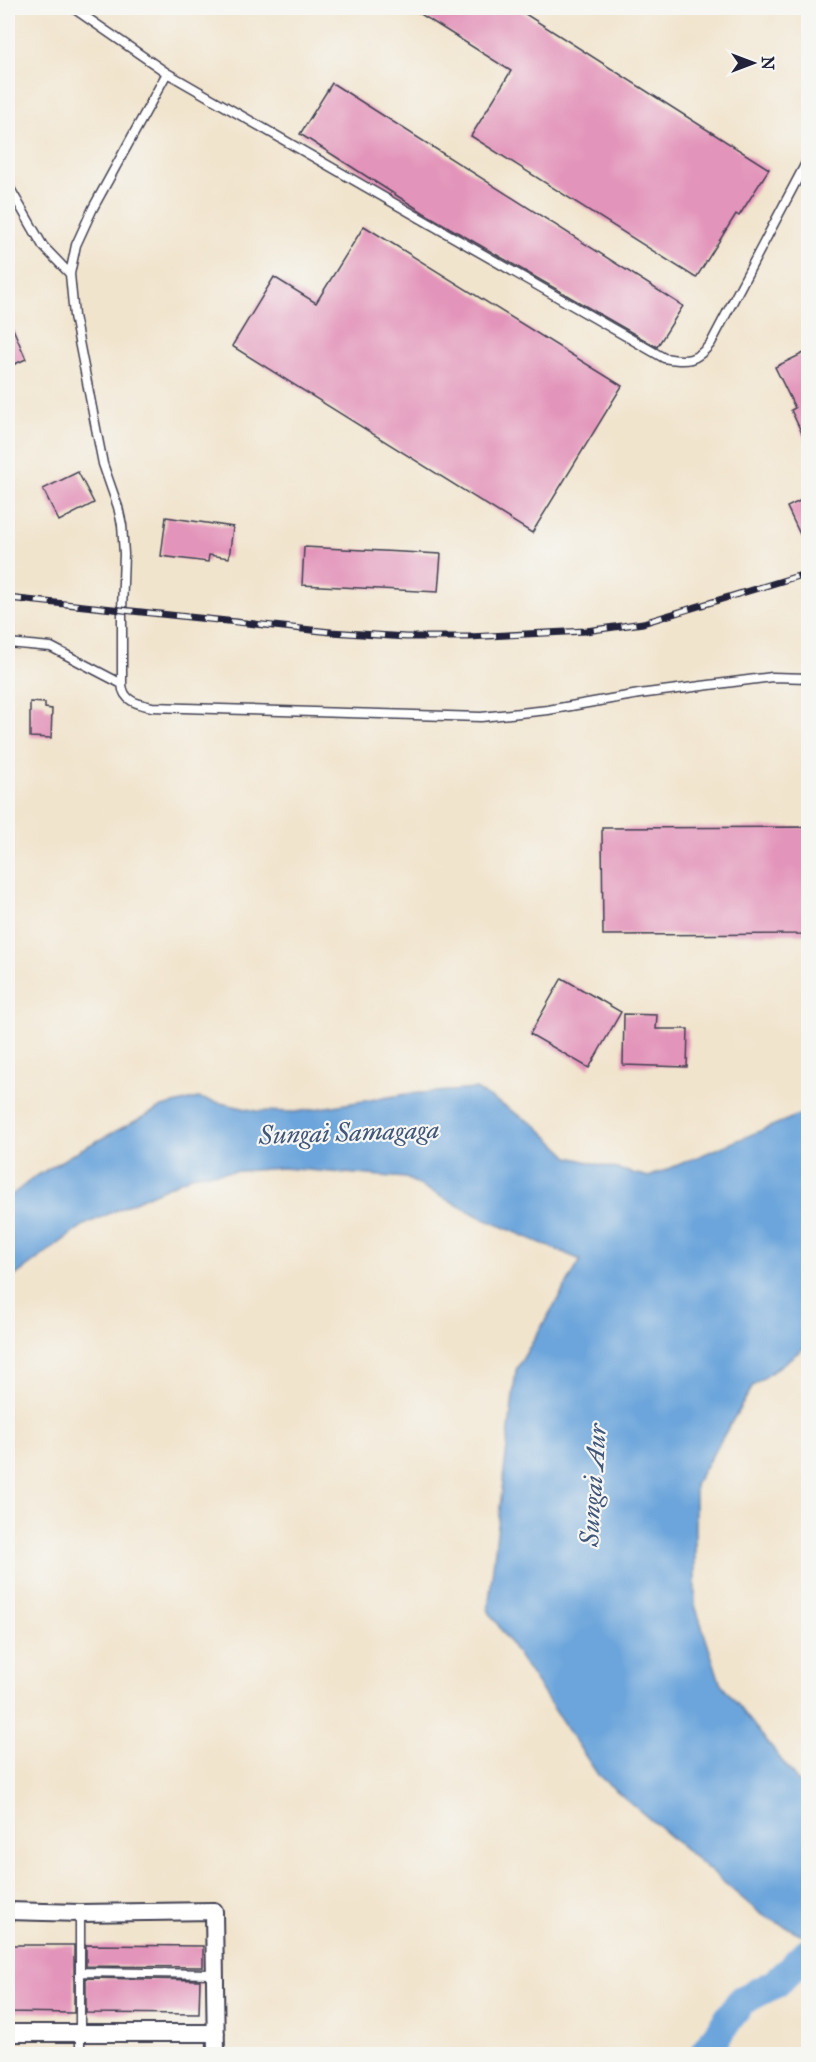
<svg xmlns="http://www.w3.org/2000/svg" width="816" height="2062" font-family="'IM FELL Great Primer',serif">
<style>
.water{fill:#6ca5db;stroke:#47648b;stroke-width:1.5}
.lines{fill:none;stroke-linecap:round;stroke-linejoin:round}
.river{stroke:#6ca5db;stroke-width:30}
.building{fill:#e394ba}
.lane-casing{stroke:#413f51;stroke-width:11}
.street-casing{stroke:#413f51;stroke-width:20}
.lane{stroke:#fff;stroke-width:8}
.street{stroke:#fff;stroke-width:16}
.rail-casing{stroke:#22223b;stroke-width:7}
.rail{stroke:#f6f6f2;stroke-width:4.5;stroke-dasharray:14;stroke-linecap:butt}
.labels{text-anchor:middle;stroke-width:4.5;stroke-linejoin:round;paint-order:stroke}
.water-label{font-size:26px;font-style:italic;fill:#40567b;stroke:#f6f6f2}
</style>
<rect width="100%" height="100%" fill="#f6f6f2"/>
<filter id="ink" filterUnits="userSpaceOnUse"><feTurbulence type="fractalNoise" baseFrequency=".0167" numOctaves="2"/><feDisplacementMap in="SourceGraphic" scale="12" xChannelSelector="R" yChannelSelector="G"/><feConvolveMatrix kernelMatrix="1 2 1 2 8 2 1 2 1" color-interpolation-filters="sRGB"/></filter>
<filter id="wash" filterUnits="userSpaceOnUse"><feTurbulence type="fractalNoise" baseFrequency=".008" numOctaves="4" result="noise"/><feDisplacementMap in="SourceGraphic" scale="24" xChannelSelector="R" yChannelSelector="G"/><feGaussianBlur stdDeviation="1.35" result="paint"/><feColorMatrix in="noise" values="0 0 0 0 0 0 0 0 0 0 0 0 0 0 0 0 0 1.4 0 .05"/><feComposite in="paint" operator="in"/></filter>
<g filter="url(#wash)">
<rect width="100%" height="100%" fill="#f1e4cd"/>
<path class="water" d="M476,1089L537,1126L569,1157L649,1177L808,1111V1345L753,1386L695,1484V1605L720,1682L808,1794V1938L761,1914L598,1775L488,1610L516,1370L581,1260L484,1219L406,1178L282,1168L196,1174L84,1225L8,1281V1198L33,1178L78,1151L162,1107L198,1098L256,1111L296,1112L407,1094Z"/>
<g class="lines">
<path class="river" d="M704,2054L741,2001L776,1983L808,1952"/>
</g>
<g id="blocks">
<path class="building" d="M411,8H516L769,169L739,216L736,214L696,278L471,136L511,71Z
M332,83L683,306L657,347L424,213L300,134Z
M364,226L622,386L532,533L232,346L274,277L316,303Z
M8,317L26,359L8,367Z
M808,351V446L791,410L795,408L775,367Z
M78,472L94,503L59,521L43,489Z
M808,497V551L787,507Z
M166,517L233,527L229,558L209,555L208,562L161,556Z
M304,547L441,554L438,592L302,585Z
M30,702L45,703V708L52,709L51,738L30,737Z
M808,827V934L603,935L602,828Z
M562,978L621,1012L589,1068L530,1034Z
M624,1014L657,1015L656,1029H688L687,1067L623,1065Z
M8,1945H74V2013L8,2012Z
M86,1945L203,1946V1967L86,1966Z
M86,1978L200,1980L199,2014L86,2013Z"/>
</g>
</g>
<g filter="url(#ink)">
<use href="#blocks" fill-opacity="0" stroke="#413f51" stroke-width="1.5"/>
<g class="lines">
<defs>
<path id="lane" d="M73,8L167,73L93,208L76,245L70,274L74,316L103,464L118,507L122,525L124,554L122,611V684C123,701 137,704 152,707L481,717L548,710L639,694L772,677L808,678
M167,73L664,358C687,362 696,362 711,343L808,159
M8,185L43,246L70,274
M8,643L51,647L122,684
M80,1972L215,1974
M80,2054V1913"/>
<path id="street" d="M8,1911L80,1913L214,1911L216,2054
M8,2033H216"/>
</defs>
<use href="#lane" class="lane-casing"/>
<use href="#street" class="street-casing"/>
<use href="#lane" class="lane"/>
<use href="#street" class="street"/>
<defs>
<path id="rail" d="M8,598L331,632L406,637H469L586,631L643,623L808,573"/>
</defs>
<use href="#rail" class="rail-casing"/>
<use href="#rail" class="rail"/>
</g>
</g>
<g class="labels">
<g class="water-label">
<text transform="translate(349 1132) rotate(-2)" y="9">Sungai Samagaga</text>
<text transform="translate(593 1485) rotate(-86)" y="9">Sungai Aur</text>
</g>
</g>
<rect width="816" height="2062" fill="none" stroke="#f6f6f2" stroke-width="30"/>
<g transform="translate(753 63) rotate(90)" stroke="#f6f6f2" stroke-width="4.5" paint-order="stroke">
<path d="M0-4.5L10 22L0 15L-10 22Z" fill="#22223b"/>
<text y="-9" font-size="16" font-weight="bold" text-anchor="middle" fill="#22223b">N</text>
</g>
</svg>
